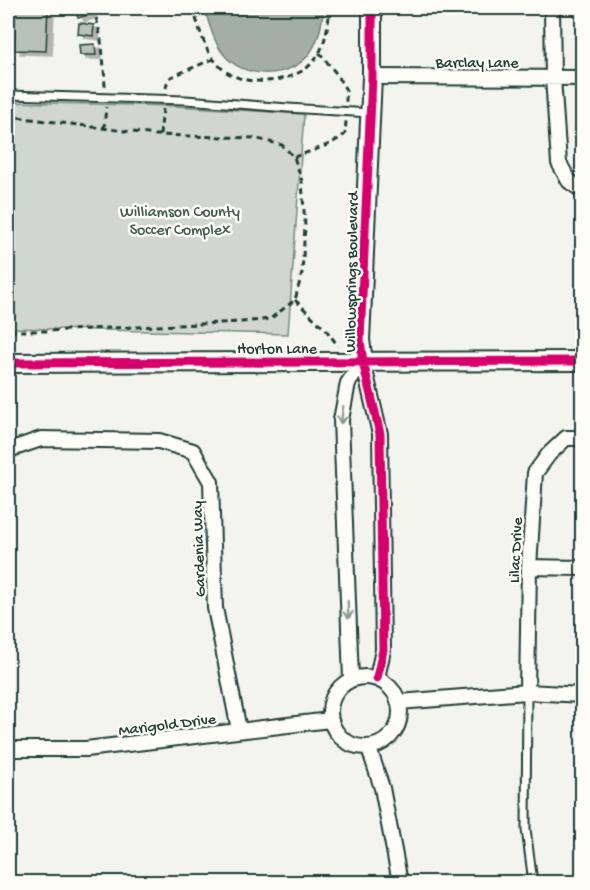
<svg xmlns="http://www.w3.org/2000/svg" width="590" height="890" font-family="'Gochi Hand',sans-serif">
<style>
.green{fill:#d1d6d1;stroke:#788a82;stroke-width:1.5}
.water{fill:#a3aea7;stroke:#6e8179;stroke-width:1.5}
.building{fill:#b9c1bb;stroke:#1f3d34;stroke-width:1.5;filter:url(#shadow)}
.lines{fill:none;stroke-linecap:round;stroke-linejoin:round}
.lane-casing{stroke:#1f3d34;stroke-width:11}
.street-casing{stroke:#1f3d34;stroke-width:18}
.secondary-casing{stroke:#1f3d34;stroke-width:22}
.path{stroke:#1f3d34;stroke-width:3;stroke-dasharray:6 4.5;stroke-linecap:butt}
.lane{stroke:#fdfcf7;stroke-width:7}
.street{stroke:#fdfcf7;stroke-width:14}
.secondary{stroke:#fdfcf7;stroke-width:18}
.cycleway-casing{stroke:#fdfcf7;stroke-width:13}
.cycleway{stroke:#d6006c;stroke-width:9}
.oneway{stroke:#8e9c96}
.labels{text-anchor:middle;stroke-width:5;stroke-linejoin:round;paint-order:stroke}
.street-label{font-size:16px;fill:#1f3d34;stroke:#fdfcf7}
.park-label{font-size:16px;fill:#435c53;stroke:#fdfcf7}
</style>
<defs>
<filter id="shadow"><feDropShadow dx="6" dy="4" stdDeviation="0" flood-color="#0004"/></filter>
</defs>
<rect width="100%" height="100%" fill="#f4f4ef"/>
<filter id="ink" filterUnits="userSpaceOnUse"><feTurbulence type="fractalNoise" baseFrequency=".0167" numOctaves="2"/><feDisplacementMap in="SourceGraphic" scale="12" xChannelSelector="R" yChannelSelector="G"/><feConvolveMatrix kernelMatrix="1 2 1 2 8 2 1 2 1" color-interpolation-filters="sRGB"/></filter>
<g filter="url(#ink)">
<path class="green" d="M8,102L175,106L304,114L288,334L8,328Z"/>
<path class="water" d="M204,8H324C322,21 320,36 313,48C298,78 249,81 227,58C214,45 210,25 204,8Z"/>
<path class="building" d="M15,8H48L46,51L14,50Z
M75,8H88L91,14L78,18Z
M79,23L94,25L93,36L78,34Z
M95,44L96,55H80L79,45Z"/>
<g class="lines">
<defs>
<path id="lane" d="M8,95L186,100L288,108L370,113
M527,692L526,829L533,882"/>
<path id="street" d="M552,8L553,78L559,163L569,181L582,190
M372,77L582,78
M363,362L380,434L383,650L377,678
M8,452L9,450L41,439L159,441L193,451L211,482L215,608L239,730
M529,567L582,568
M330 712a35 35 0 1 1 70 0a35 35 0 1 1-70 0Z
M351,679L341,420L348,383L363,362
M527,692L529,567L535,473L549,454L566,438H582
M399,702L527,692L582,695
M369,748L382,788L400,882
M8,749H86L330,720"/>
<path id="secondary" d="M363,362L360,340L372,77V8
M8,363L582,361"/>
</defs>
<use href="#lane" class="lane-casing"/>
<use href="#street" class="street-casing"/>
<use href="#secondary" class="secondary-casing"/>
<path class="path" d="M93,8C102,34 104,61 105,88
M193,8C198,24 204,50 216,62C219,66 225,72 230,74C252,87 294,82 312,63C325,50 328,26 330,8
M319,52L335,72L346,90V102
M166,88L167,83L171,77L213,59
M8,116L156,135L254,138L282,145L294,157L302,181L305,226L302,273L295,300L270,319L242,322L47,331H8
M104,129L106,107
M160,135L163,109
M294,157C311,151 331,146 345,134L346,121
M295,300L327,331L338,346"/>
<use href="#lane" class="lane"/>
<use href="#street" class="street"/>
<use href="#secondary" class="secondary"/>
<defs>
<path id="cycleway" d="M372,8V77L360,340L363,362L380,434L383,650L377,678
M8,363L582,361"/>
</defs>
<use href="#cycleway" class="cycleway-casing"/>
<use href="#cycleway" class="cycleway"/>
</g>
<defs><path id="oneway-shaft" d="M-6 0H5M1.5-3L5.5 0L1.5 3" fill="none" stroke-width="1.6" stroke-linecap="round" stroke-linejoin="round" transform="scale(1.5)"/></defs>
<g class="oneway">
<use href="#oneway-shaft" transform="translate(342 415) rotate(98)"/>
<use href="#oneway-shaft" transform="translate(348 610) rotate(88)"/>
</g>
</g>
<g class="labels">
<g class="street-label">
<text x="477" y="67">Barclay Lane</text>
<text transform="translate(350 272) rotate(-89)" y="6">Willowsprings Boulevard</text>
<text x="277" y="353">Horton Lane</text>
<text transform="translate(197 549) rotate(-92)" y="6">Gardenia Way</text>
<text transform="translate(514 550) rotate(-87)" y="6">Lilac Drive</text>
<text transform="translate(167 723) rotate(-7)" y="6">Marigold Drive</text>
</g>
<g class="park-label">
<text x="180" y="216">Williamson County<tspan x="180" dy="18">Soccer Complex</tspan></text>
</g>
</g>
<rect width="590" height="890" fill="none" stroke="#fdfcf7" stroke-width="30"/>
<rect x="15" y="15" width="560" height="860" fill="none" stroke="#1f3d34" stroke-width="2" filter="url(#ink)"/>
</svg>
